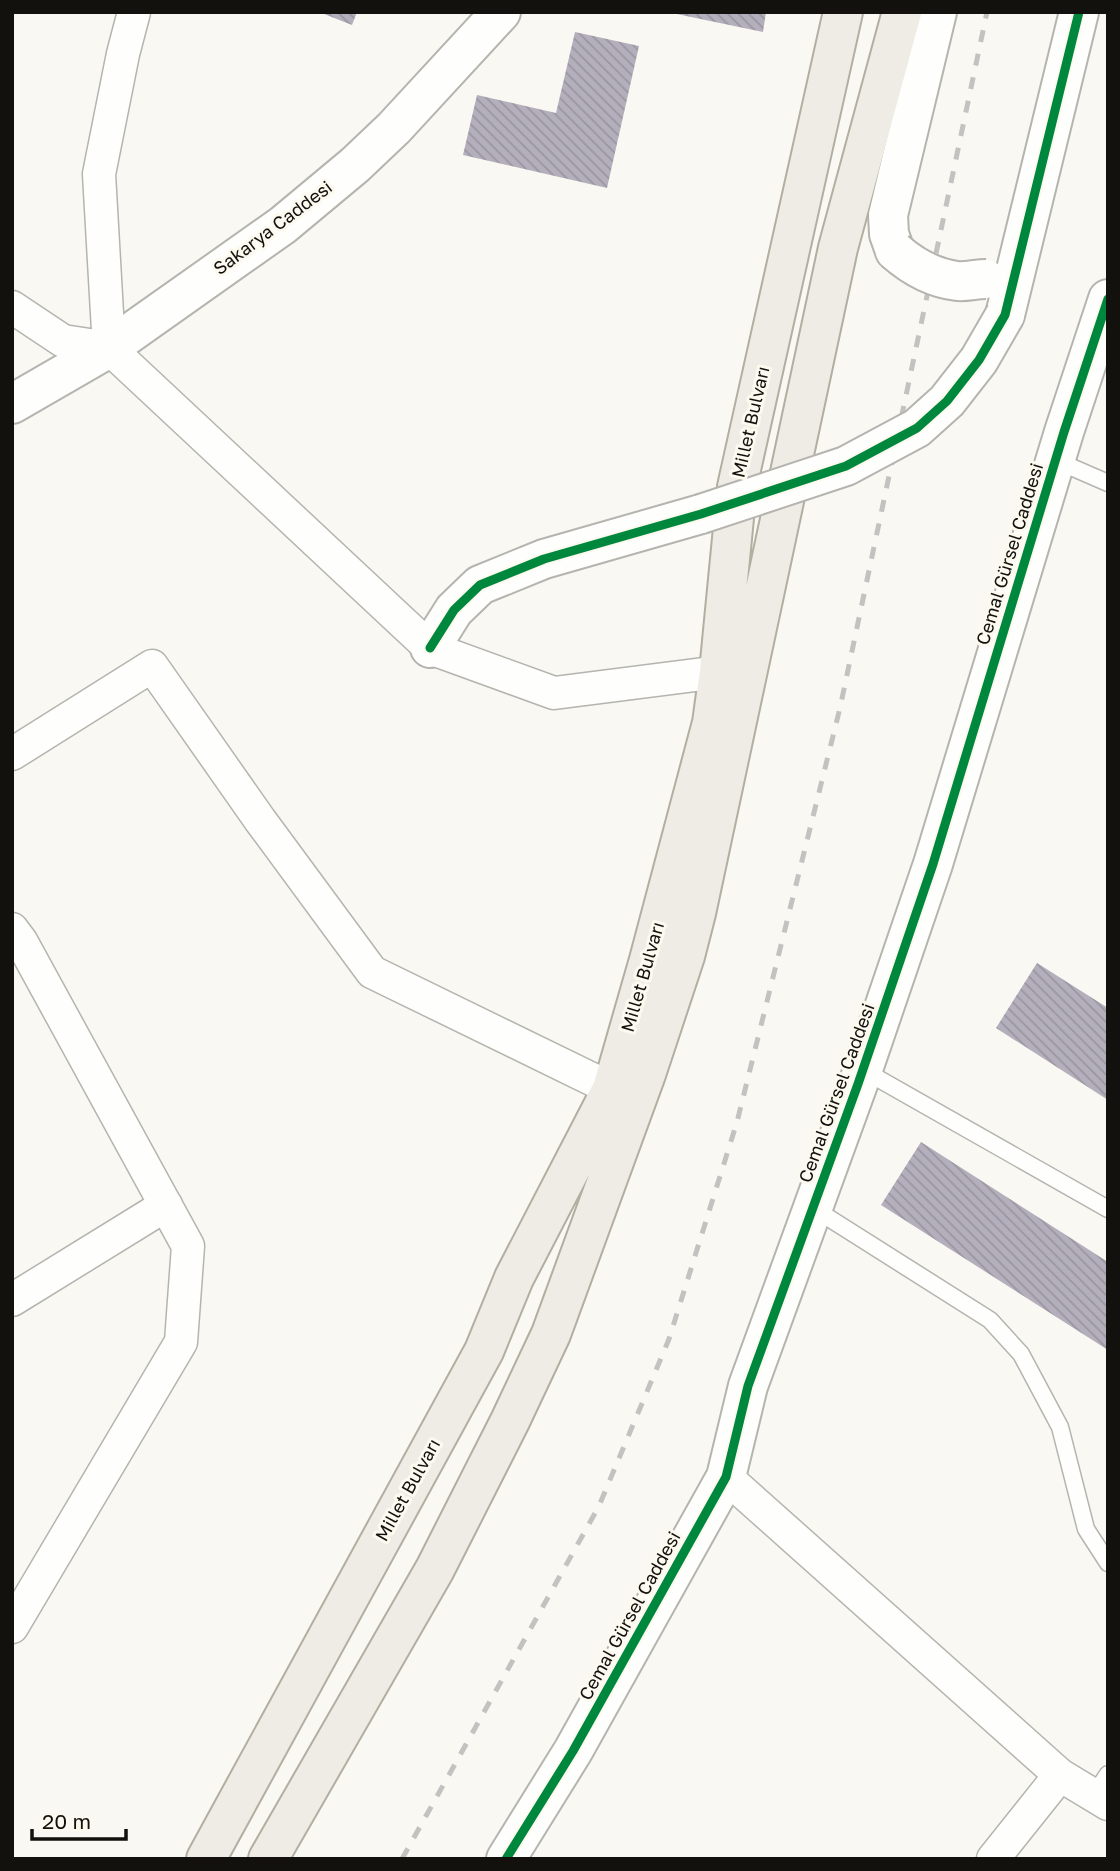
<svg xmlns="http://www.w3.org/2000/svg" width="1120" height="1871" font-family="'Golos Text',sans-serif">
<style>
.building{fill:url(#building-back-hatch)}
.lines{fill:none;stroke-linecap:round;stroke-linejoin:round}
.service-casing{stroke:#b5b4af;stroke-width:19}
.minor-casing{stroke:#b5b4af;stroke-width:35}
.tertiary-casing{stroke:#b5b4af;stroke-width:42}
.primary-casing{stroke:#b2aea1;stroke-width:42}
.service{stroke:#fefefd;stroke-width:16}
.minor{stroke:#fefefd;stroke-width:32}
.tertiary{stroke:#fefefd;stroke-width:38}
.primary{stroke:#eeece5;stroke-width:38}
.rail{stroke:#c2c2c0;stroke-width:5;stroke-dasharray:12 12;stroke-linecap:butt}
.tertiary-bridge-casing{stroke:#b5b4af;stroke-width:42;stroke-linecap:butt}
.tertiary-bridge{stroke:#fefefd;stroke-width:38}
.cycleway-casing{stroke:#fcf9ef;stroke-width:13}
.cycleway{stroke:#00873e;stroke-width:9}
.labels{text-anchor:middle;stroke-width:6;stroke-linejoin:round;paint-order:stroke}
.street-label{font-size:18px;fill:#12110e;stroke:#fcf9ef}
</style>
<defs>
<pattern id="building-back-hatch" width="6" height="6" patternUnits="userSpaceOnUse" patternTransform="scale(1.75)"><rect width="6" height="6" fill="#b4afbc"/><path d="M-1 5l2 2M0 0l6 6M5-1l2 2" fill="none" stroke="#9a96a0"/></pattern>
</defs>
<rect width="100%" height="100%" fill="#f9f8f2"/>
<path class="building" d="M319,12H357L352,25Z
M667,12H766L763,32Z
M575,32L639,46L607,188L463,155L477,95L556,113Z
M1037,963L1108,1008V1100L996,1028Z
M921,1142L1108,1262V1350L881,1205Z"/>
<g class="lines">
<defs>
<path id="service" d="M1055,460L1108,483
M863,1070L1108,1209
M813,1208L990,1320L1021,1354L1060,1427L1086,1529L1108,1563
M1094,1795L1108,1774"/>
<path id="minor" d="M12,307L63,341L109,348L430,648L554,693L719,672
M109,348L99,174L123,54L134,12
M12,754L152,666L260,820L372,972L612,1089
M12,929L21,941L188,1246L181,1342L12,1627
M12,1300L166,1205
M726,1477L1060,1775L993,1859
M1060,1775L1108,1804"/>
<path id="tertiary" d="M895,251L889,234L888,215L937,12
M1005,315L1079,12
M12,404L109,348L283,225L355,165L394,128L501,12
M430,648L454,610L480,585L544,559L701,514
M506,1859L573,1751L726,1477L748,1386L858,1084L933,864L1064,432L1108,299"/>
<path id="primary" d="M206,1859L484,1351L514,1278L612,1089L649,960L712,723L719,672L737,487L843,12
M268,1859L435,1569L510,1421L551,1334L646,1074L685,956L696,913L838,248L902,12"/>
</defs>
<use href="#service" class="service-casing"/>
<use href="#minor" class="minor-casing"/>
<use href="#tertiary" class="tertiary-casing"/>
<use href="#primary" class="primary-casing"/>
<use href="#service" class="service"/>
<use href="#minor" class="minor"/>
<use href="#tertiary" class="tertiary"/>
<use href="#primary" class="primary"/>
<path class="rail" d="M402,1859L599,1506L669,1339L737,1122L840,708L987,12"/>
<defs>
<path id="tertiary-bridge" d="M895,251C912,266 933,278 957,281C966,282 976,279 986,279
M701,514L846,466L917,428L947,401L979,360L1005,315"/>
</defs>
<use href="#tertiary-bridge" class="tertiary-bridge-casing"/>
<use href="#tertiary-bridge" class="tertiary-bridge"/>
<defs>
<path id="cycleway" d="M430,648L454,610L480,585L544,559L701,514L846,466L917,428L947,401L979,360L1005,315L1079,12
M506,1859L573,1751L726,1477L748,1386L858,1084L933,864L1064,432L1108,299"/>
</defs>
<use href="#cycleway" class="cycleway-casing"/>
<use href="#cycleway" class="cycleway"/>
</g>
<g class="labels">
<g class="street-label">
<text transform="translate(273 228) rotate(-37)" y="6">Sakarya Caddesi</text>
<text transform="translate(751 422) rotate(-77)" y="6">Millet Bulvarı</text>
<text transform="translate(1010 554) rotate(-73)" y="6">Cemal Gürsel Caddesi</text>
<text transform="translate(643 977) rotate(-74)" y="6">Millet Bulvarı</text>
<text transform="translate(837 1093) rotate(-70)" y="6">Cemal Gürsel Caddesi</text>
<text transform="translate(408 1490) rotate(-61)" y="6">Millet Bulvarı</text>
<text transform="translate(630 1616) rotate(-61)" y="6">Cemal Gürsel Caddesi</text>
</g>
</g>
<rect width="1120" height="1871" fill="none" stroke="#12110e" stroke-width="28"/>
<path d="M32 1829v10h94v-10" fill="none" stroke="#12110e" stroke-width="3.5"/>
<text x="42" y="1829" font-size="21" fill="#12110e" stroke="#fcf9ef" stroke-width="5" paint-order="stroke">20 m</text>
</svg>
